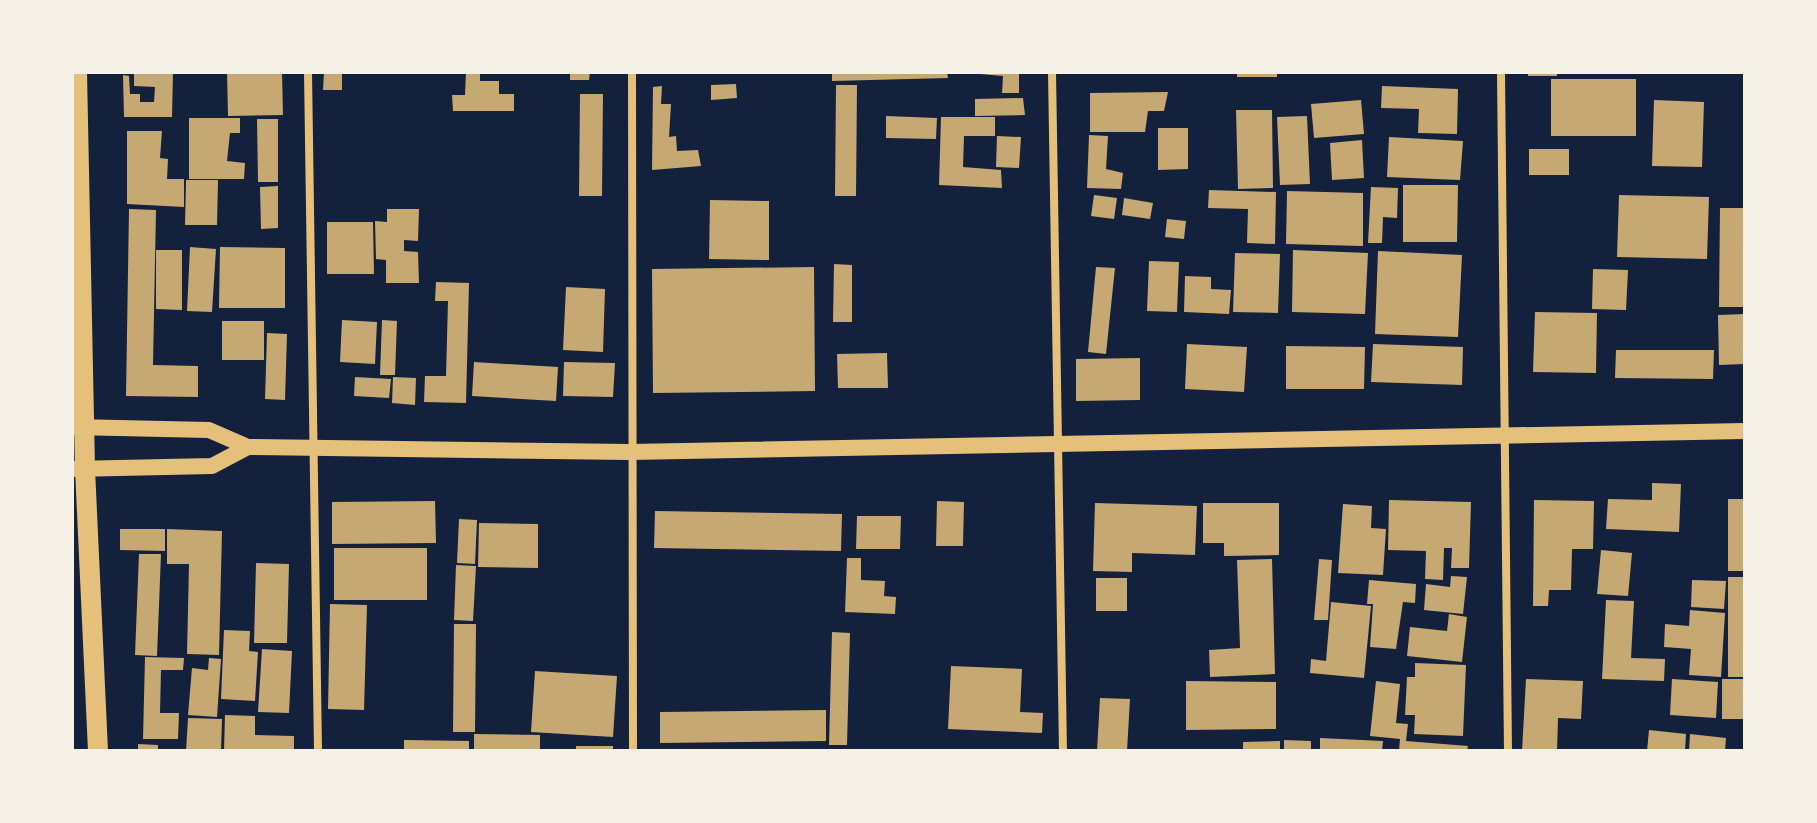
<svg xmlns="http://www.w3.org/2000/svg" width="1817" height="823" font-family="Barlow,sans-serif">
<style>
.building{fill:#c6a872}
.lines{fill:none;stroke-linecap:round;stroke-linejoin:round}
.minor{stroke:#e5c07b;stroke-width:8}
.secondary{stroke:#e5c07b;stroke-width:16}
.primary{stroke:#e5c07b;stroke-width:20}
</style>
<rect width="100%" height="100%" fill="#14213d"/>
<path class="building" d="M134,72H173L172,117H124L123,75L129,76L130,94H140V102H154L155,87L134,86Z
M227,72H282L283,115L228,116Z
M324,72H342V90H323Z
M466,72H480V81H499V94H514V111H453L452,95H465Z
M570,72H590L589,80H570Z
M832,72H947L948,78L832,81Z
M957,72H1019V93H1002L1003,76Z
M1237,72H1277V77H1237Z
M1528,72H1557V76H1528Z
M1551,79H1636V136H1551Z
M736,84L737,98L711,100V85Z
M836,85H857L856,196H835Z
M662,86L661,104H671L669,137L676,136L677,151L698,150L701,166L652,170L653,87Z
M1382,86L1458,89L1457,134L1418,133L1419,109L1381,108Z
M1168,92L1164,111H1148L1145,132H1090V93Z
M580,94H603L602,196H579Z
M1023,98L1025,115L975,116V99Z
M1361,100L1364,134L1314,138L1311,104Z
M1654,100L1704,102L1702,167L1652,166Z
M1236,110H1272L1273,188L1238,189Z
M886,116L937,118L936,139L886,138Z
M1307,116L1310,184L1280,185L1277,117Z
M941,117H995V136H964L963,167L1001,170L1002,188L939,185Z
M189,118H240V133H230L227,161L245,163L244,179H189Z
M257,119H278V182H258Z
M1158,128H1188V169L1158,170Z
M127,131H162L160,158L168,159L167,179H184V207L127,204Z
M1089,135L1108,136L1106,169L1123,173L1121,189L1087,188Z
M997,136L1021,137L1019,168L996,167Z
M1389,137L1463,141L1460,180L1387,177Z
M1362,140L1364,178L1332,180L1330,143Z
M1529,149H1569V175H1529Z
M186,180H218L217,225H185Z
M1403,185H1458L1457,242H1403Z
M278,186V228L261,229L260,187Z
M1371,187L1398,188L1397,218L1383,217L1382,243H1368Z
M1209,190L1276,192L1275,244L1247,243L1248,209L1208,208Z
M1287,191L1363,193V246L1286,244Z
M1094,195L1117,198L1114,219L1091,216Z
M1619,195L1709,197L1707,259L1617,257Z
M1124,198L1153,203L1150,219L1122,215Z
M710,200L769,201V260L709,259Z
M1720,208H1745V307H1719Z
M129,209L156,210L153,365L198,366V397L126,396Z
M387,209H419L418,241L404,240V251L418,252L419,283H386V260L376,259L375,221L387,222Z
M1167,219L1186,221L1184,239L1165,237Z
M327,222H373L374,274H327Z
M190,247L216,249L212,312L187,311Z
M220,247L285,248V308H219Z
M156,250H182V310L156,309Z
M1293,250L1368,253L1365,314L1292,312Z
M1378,251L1462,255L1458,337L1375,334Z
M1235,253L1280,254L1278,313L1233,312Z
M1149,261L1179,262L1177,312L1147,311Z
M834,264L852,265V322H833Z
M814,267L815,391L653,393L652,269Z
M1096,267L1115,268L1106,354L1088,352Z
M1593,269L1628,270L1626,310L1592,309Z
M1185,276L1211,277V289L1231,290L1229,314L1184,312Z
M436,282L469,283L466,403L424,402L425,376H446L448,301H435Z
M566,287L605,289L603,352L563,350Z
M1535,312L1597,313L1596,373L1533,372Z
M1745,314V364L1719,365L1718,315Z
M342,320L377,322L375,364L340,362Z
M382,320L397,321L395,375H380Z
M222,321H264V360H222Z
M267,333L287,334L285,400L265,399Z
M1187,344L1247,347L1244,392L1185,389Z
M1373,344L1463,347L1462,385L1371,382Z
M1286,346L1365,347L1364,389H1286Z
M1616,350H1714L1713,379L1615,378Z
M887,353L888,388H838L837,354Z
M1140,358V400L1076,401V359Z
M474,362L558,367L556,401L472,396Z
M564,362L615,363L613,397L563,396Z
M355,377L391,379L389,398L354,396Z
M393,377L416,378L415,405L392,403Z
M1652,483L1681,484L1679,532L1606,529L1608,499L1652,500Z
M1728,499H1745V571H1728Z
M1389,500L1471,502L1469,568H1451L1452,548H1444L1443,580L1425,579L1426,551L1388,550Z
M1534,500L1594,501L1593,549H1572L1571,590H1549L1548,606H1533Z
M435,501L436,543L332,544V502Z
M937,501L964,502L963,546H936Z
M1095,503L1197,506L1195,555L1132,553V572L1093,571Z
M1203,503H1279V555L1224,556V543H1203Z
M1343,504L1372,506L1371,528L1386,529L1383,575L1338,573Z
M655,511L842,514L841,551L654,548Z
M857,516H901L900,549H856Z
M459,519L477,520L475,564L457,563Z
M479,523L538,524V568L478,567Z
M120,529H165V551L120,550Z
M167,529L222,531L219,655L187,654L189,564H167Z
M334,548H427V600H334Z
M1601,550L1632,553L1628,596L1597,594Z
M139,554H161L157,656L135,655Z
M847,558H861V580L885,581L884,596L896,597L895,614L845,612Z
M1272,559L1275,674L1210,677L1209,650L1240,648L1237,560Z
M1319,559L1332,560L1328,620H1314Z
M256,563L289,564L287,643H254Z
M456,565L476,566L473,621L454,620Z
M1451,576L1467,577L1463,614L1424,610L1426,584L1450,587Z
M1728,577H1745V677H1728Z
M1096,578H1127V611H1096Z
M1369,580L1416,584L1415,603L1403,602L1396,649L1370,647L1373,604H1367Z
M1692,580L1726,581L1724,609L1691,607Z
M1606,600L1634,601L1631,658L1665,659L1664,681L1602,679Z
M1331,602L1371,606L1364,678L1310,673L1311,659L1326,661Z
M330,604L367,605L364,710L328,709Z
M1690,610L1725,613L1721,677L1689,675L1691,649L1664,647L1665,624L1689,626Z
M1449,614L1467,617L1462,662L1407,656L1410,627L1447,631Z
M454,624H476L475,732H453Z
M224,630L250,631L249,651L258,652L255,701L221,699Z
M832,632L850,633L847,745H829Z
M262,649L292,651L289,713L258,712Z
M145,657L184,658L183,670H161L160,713H179L178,739H143Z
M209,658L221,659L217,717L188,715L192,668L208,670Z
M1415,663L1466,665L1463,736L1414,734L1415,715H1405L1407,677H1415Z
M951,666L1022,669L1020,712L1043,713L1042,733L948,729Z
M535,671L617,676L613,737L531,732Z
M1526,679L1583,681L1581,719L1558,718L1557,751H1522Z
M1672,679L1718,682L1716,718L1670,715Z
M1722,679H1745L1743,719H1722Z
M1186,681L1276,682V729L1186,730Z
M1376,681L1400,684L1396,723L1408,724L1406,741L1468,746L1467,751H1399L1400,739L1370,736Z
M1100,698L1130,699L1127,751H1097Z
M826,710V741L660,743V712Z
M225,715L255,716V735L294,736V751H224Z
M188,718L222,719L221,751H186Z
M1649,730L1686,734L1685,751H1647Z
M474,734L540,735V751H474Z
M1690,734L1726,738L1725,751H1689Z
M1320,738L1383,741L1382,751H1320Z
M404,740L469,741V751H404Z
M1284,740L1311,741V751H1284Z
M1280,741V751H1243V742Z
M138,744L158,745V751H138Z
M576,746H613V751H576Z"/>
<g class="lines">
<path class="minor" d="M308,72L318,751
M632,72L633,751
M1052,72L1063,751
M1501,72L1508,751"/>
<path class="secondary" d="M72,427L209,430L248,447L630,452L1745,431
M72,469L212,466L248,447"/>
<path class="primary" d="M77,72L85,469L98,751"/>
</g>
<rect width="1817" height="823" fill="none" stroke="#f6f1e7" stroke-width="148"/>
</svg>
